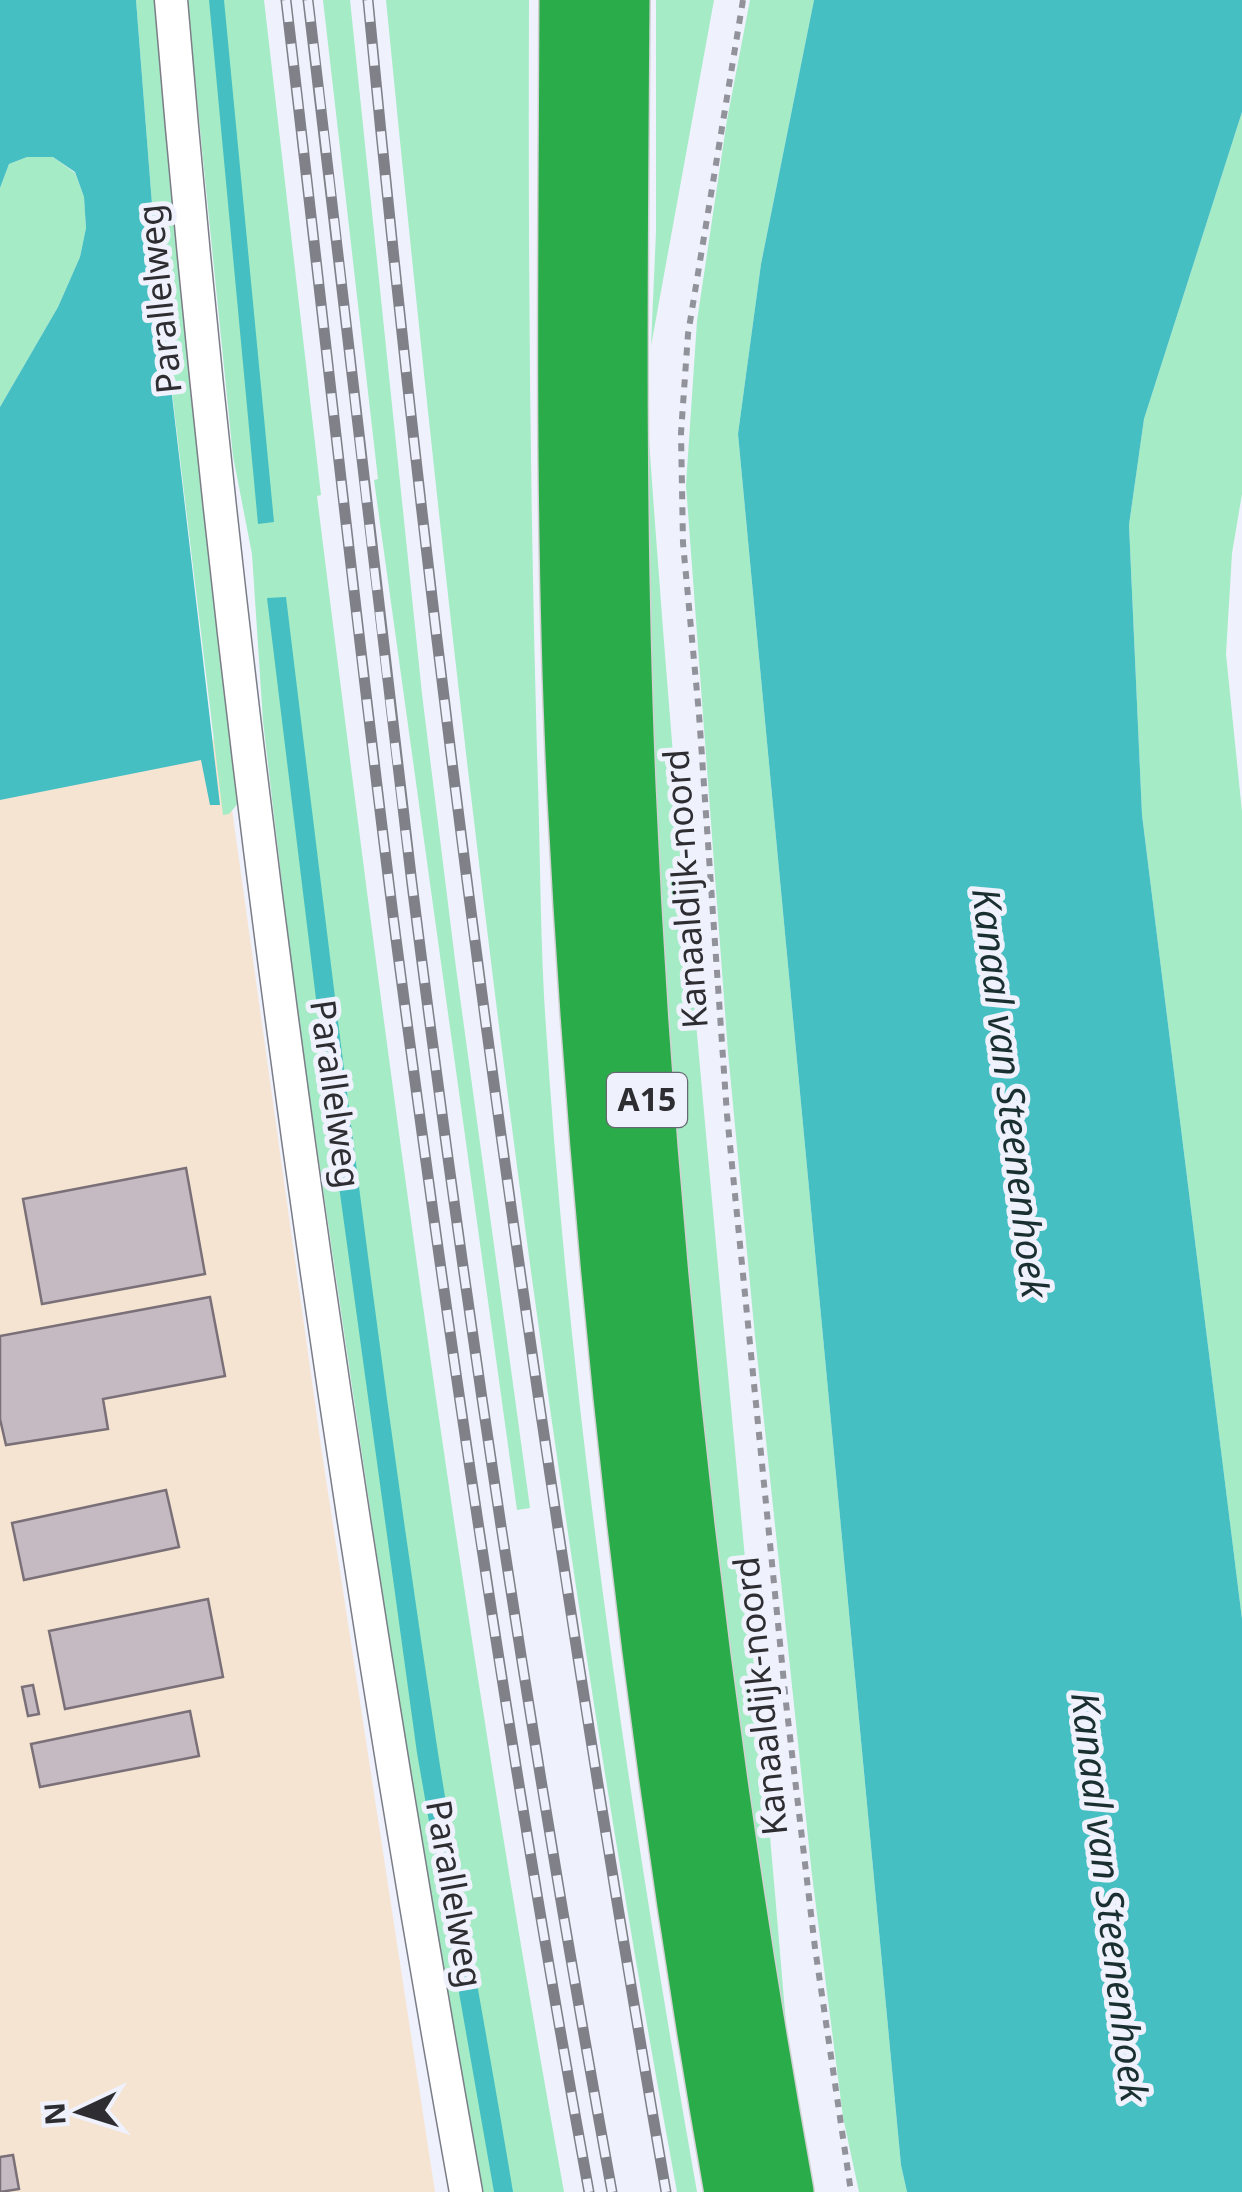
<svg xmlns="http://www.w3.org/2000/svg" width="1242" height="2192" font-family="'Noto Sans',sans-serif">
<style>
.industrial{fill:#f6e4d3}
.green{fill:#a5ebc5}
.water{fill:#45bfc2}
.building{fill:#c5bac2;stroke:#7a7078;stroke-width:2.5}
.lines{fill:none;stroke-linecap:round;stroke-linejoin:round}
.minor-casing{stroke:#7b7d87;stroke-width:35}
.motorway-casing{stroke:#d1d1d2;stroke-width:58}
.path{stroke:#91929a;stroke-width:6;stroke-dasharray:8 8;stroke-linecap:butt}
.minor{stroke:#fff;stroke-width:32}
.motorway{stroke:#2aac4b;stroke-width:55}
.rail-casing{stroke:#7f8088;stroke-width:11}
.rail{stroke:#eff1fc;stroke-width:8;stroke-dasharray:22;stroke-linecap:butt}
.labels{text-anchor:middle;stroke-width:10;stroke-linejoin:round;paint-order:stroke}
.shield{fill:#eff1fc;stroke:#67686f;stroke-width:2.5}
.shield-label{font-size:32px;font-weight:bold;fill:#2d2d32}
.street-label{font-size:35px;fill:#2d2d32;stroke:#eff1fc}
.water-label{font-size:38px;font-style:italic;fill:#1a2f30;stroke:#eff1fc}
</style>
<rect width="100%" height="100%" fill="#eff1fc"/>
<path class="industrial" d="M222,738L322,1453L435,2192H0V776Z"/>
<path class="green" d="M136,0H157L245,795L229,814L223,815L157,268Z
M187,0H264L321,495L317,496C387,1063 462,1629 564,2192H480L412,1795L296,1005L263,721L252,554L233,456Z
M323,0H350L422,694L456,968L530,1508L517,1510L374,480L378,479Z
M386,0H529C528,251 530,502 537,753C540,834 540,915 544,996C568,1397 627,1796 697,2192H677C543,1467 458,733 386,0Z
M656,0H714L651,346L656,232Z
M750,0H814L761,264L738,434L901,2165L907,2192H859L843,2117L812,1875L755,1336L728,1052L686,485L697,321L727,120Z
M1242,112V494L1232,553L1226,654L1242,812V1619L1142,815L1129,525L1144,419Z
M27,157H53L75,173L84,197L86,228L80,257L58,307L0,407V188L9,164Z
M648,425C687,992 749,1556 794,2122L683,1364L646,859Z"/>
<path class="water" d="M0,0H136L157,268L220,805H210L201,760L0,800V407L58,307L80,257L86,228L84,197L75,172L53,157H27L9,164L0,188Z
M209,0H224L274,522L258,524Z
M814,0H1242V112L1144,419L1129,525L1142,815L1242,1619V2192H907L901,2165L738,434L761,264Z
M286,597C333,983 379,1368 438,1753C461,1900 489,2046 513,2192H494L417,1753L338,1179L267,598Z"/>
<path class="building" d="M186,1168L205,1274L42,1304L23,1199Z
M210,1297L225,1376L103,1399L108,1429L6,1445L0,1419V1336Z
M166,1490L179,1547L24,1580L12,1523Z
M208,1599L223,1677L65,1709L49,1631Z
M33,1685L39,1714L28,1716L22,1687Z
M190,1711L199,1756L40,1787L31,1744Z
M13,2155L19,2189L0,2192V2157Z"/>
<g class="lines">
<defs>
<path id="minor" d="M171,0C232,734 336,1467 466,2192"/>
<path id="motorway" d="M567,0C566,265 562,532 575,797C599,1266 650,1730 732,2192
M622,0C620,262 617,524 628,786C648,1258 702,1727 786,2192"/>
</defs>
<use href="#minor" class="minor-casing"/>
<use href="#motorway" class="motorway-casing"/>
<path class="path" d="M743,0L688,334L681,433L683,543L699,714L727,1115L786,1703L815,1948L851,2192"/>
<use href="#minor" class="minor"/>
<use href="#motorway" class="motorway"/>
<defs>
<path id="rail" d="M286,0C323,313 356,626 396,939C451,1358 513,1776 589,2192
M308,0C344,294 375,589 412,884C467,1321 533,1758 612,2192
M368,0C438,735 540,1465 666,2192"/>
</defs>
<use href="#rail" class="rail-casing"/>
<use href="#rail" class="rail"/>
</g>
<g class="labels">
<rect class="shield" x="607" y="1073" width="80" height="54" rx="8"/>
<g class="shield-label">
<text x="647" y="1111">A15</text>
</g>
<g class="street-label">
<text transform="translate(160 299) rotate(-96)" y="12">Parallelweg</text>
<text transform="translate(686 889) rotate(-94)" y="12">Kanaaldijk-noord</text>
<text transform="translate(335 1094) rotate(82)" y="12">Parallelweg</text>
<text transform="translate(761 1696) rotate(-96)" y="12">Kanaaldijk-noord</text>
<text transform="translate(454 1894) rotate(80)" y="12">Parallelweg</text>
</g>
<g class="water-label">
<text transform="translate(1010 1093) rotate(83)" y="13">Kanaal van Steenenhoek</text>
<text transform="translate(1109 1897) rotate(83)" y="13">Kanaal van Steenenhoek</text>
</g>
</g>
<g transform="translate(80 2112) rotate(266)" stroke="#eff1fc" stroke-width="8" paint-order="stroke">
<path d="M0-8L18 38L0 25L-18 38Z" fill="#2d2d32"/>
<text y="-15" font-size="28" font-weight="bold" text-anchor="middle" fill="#2d2d32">N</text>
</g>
</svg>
